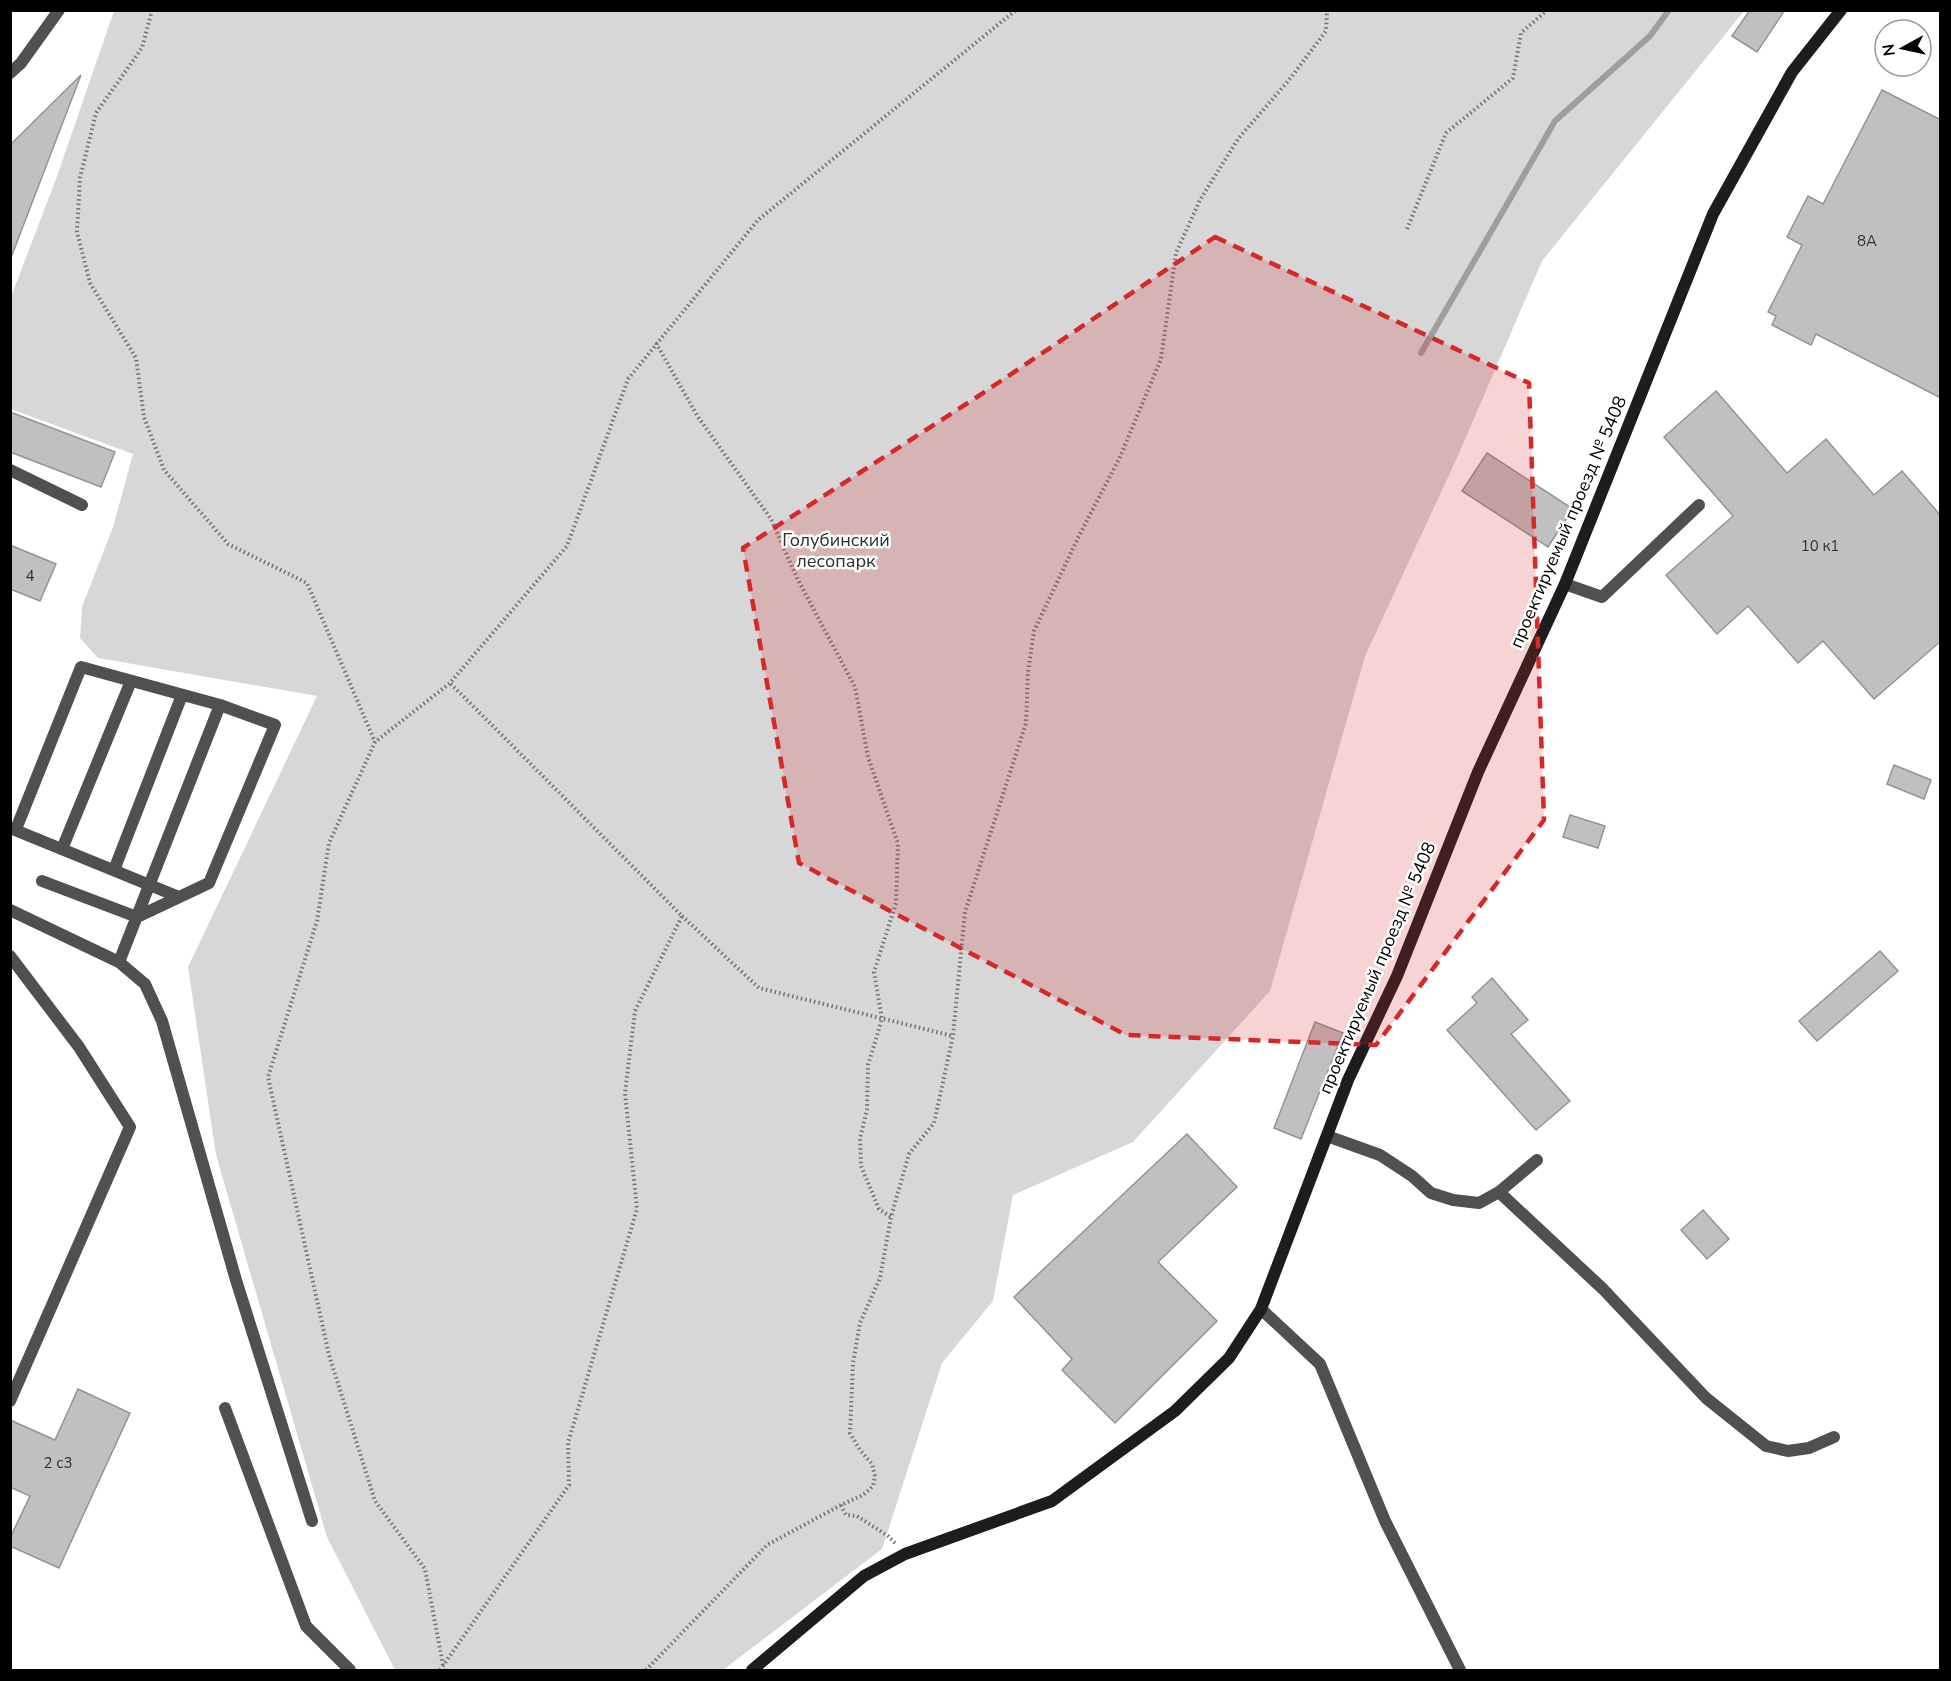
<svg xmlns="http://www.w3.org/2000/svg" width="1951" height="1681" font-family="'Nunito Sans',sans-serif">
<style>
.green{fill:#d7d7d7}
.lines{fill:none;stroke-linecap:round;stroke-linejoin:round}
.stream{stroke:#9e9e9e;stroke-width:6}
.building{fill:#c0c0c0;stroke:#949494;stroke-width:1.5}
.path{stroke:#727272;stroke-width:4;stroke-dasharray:1.5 3;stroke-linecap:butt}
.lane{stroke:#505050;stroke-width:12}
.secondary{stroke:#1d1d1d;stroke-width:12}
.marked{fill:#d62828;fill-opacity:0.2;stroke:#d62828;stroke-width:4.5;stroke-dasharray:12 8;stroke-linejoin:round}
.labels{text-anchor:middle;stroke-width:5;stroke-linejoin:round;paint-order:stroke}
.number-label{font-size:15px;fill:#303030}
.street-label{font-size:18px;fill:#000;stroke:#fff}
.park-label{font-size:18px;fill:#2e2e2e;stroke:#fff}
</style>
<rect width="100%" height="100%" fill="#fff"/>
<path class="green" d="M114,11H1744L1542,261L1456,460L1365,656L1270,991L1133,1142L1013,1195L993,1301L942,1363L882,1549L723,1670H395L327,1537L216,1155L188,967L317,696L98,658L80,638L82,607L113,527L133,454L11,409V297L56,179Z"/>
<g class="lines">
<path class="stream" d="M1421,353L1555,121L1650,36L1669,10"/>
</g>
<path class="building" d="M1750,10H1785L1757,52L1732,36Z
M81,75L12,255L10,254V145Z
M1882,90L1941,120V398L1816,334L1811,345L1772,325L1776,316L1768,312L1802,245L1787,237L1808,196L1823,204Z
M1716,391L1787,473L1826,439L1874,495L1902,471L1941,516V641L1874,699L1823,641L1798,663L1748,606L1717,634L1666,575L1733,516L1664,437Z
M10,412L115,452L101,487L10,452Z
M1487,453L1573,509L1548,547L1462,491Z
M10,545L56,564L40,601L10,589Z
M1894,765L1931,780L1924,799L1887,784Z
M1570,815L1605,826L1598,848L1563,837Z
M1880,951L1898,971L1817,1041L1799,1021Z
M1492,978L1528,1020L1511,1034L1570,1101L1536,1130L1447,1030L1477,1003L1472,997Z
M1315,1022L1343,1033L1301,1139L1274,1128Z
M1187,1134L1237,1187L1158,1262L1217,1321L1115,1423L1062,1370L1072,1359L1014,1297Z
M1703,1210L1729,1239L1707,1259L1681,1230Z
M78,1389L130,1413L59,1568L10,1546V1538L30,1496L10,1487V1420L55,1440Z"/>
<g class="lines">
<path class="path" d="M152,10L142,48L96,113L80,178L77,232L90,283L136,358L144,417L164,470L228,544L307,583L375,742
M1407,229L1446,133L1513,78L1521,33L1547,10
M656,343L698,417L771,519L797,578L855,687L868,757L898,844L896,903L874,972L882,1019L868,1065L867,1109L860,1139L861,1166L879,1209L891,1217
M682,916L759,988L953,1036
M841,1505L846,1515L857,1516L888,1536L895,1543
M443,1665L425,1569L375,1501L329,1355L268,1077L317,921L329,843L375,742L450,683L567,546L628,379L758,220L1016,10
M440,1670L569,1485L568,1443L637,1209L625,1093L635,1011L682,916L450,683
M646,1670L767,1545L841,1505L863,1495L873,1486L875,1476L872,1464L860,1450L850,1433L853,1363L860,1323L880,1278L891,1217L909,1154L934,1123L953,1036L965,912L1026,723L1028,672L1034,631L1078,538L1120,457L1161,359L1176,253L1200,200L1238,139L1289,80L1326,31L1327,10"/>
<path class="lane" d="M10,73L21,63L59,10
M10,470L82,505
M1565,584L1602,597L1699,505
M10,828L179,897
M16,829L81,667L220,705L275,725L209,883L137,917L42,881
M62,849L131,681
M114,870L182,695
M10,910L119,962L145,984L162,1021L236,1280L312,1521
M10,956L79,1047L130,1127L10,1401
M119,962L220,705
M1327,1136L1380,1155L1412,1176L1431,1193L1453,1200L1479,1203L1499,1192L1537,1160
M1499,1192L1603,1289L1706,1398L1766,1446L1788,1451L1809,1448L1834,1437
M1261,1309L1320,1364L1385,1521L1460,1670
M225,1408L306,1626L350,1670"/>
<path class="secondary" d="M752,1670L864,1576L905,1554L1052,1501L1175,1411L1229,1358L1261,1309L1348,1080L1397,976L1478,772L1565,584L1713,214L1792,72L1841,10"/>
</g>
<path class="marked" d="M1215,237L1529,383L1544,820L1376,1045L1126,1035L799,863L743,548L974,399Z"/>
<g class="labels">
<g class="number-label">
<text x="1867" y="246">8А</text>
<text x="1820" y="551">10 к1</text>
<text x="30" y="581">4</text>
<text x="58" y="1468">2 с3</text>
</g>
<g class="street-label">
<text transform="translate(1568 522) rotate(-67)" y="6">проектируемый проезд № 5408</text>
<text transform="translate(1377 968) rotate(-67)" y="6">проектируемый проезд № 5408</text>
</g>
<g class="park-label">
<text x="836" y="546">Голубинский<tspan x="836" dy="21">лесопарк</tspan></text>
</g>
</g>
<rect width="1951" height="1681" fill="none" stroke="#000000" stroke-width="24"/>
<g transform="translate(1903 48) rotate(262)"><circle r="28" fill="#ffffff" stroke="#999999" stroke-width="1.5"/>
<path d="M0-4.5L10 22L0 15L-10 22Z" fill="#000000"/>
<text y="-9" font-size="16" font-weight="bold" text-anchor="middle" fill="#000000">N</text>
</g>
</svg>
